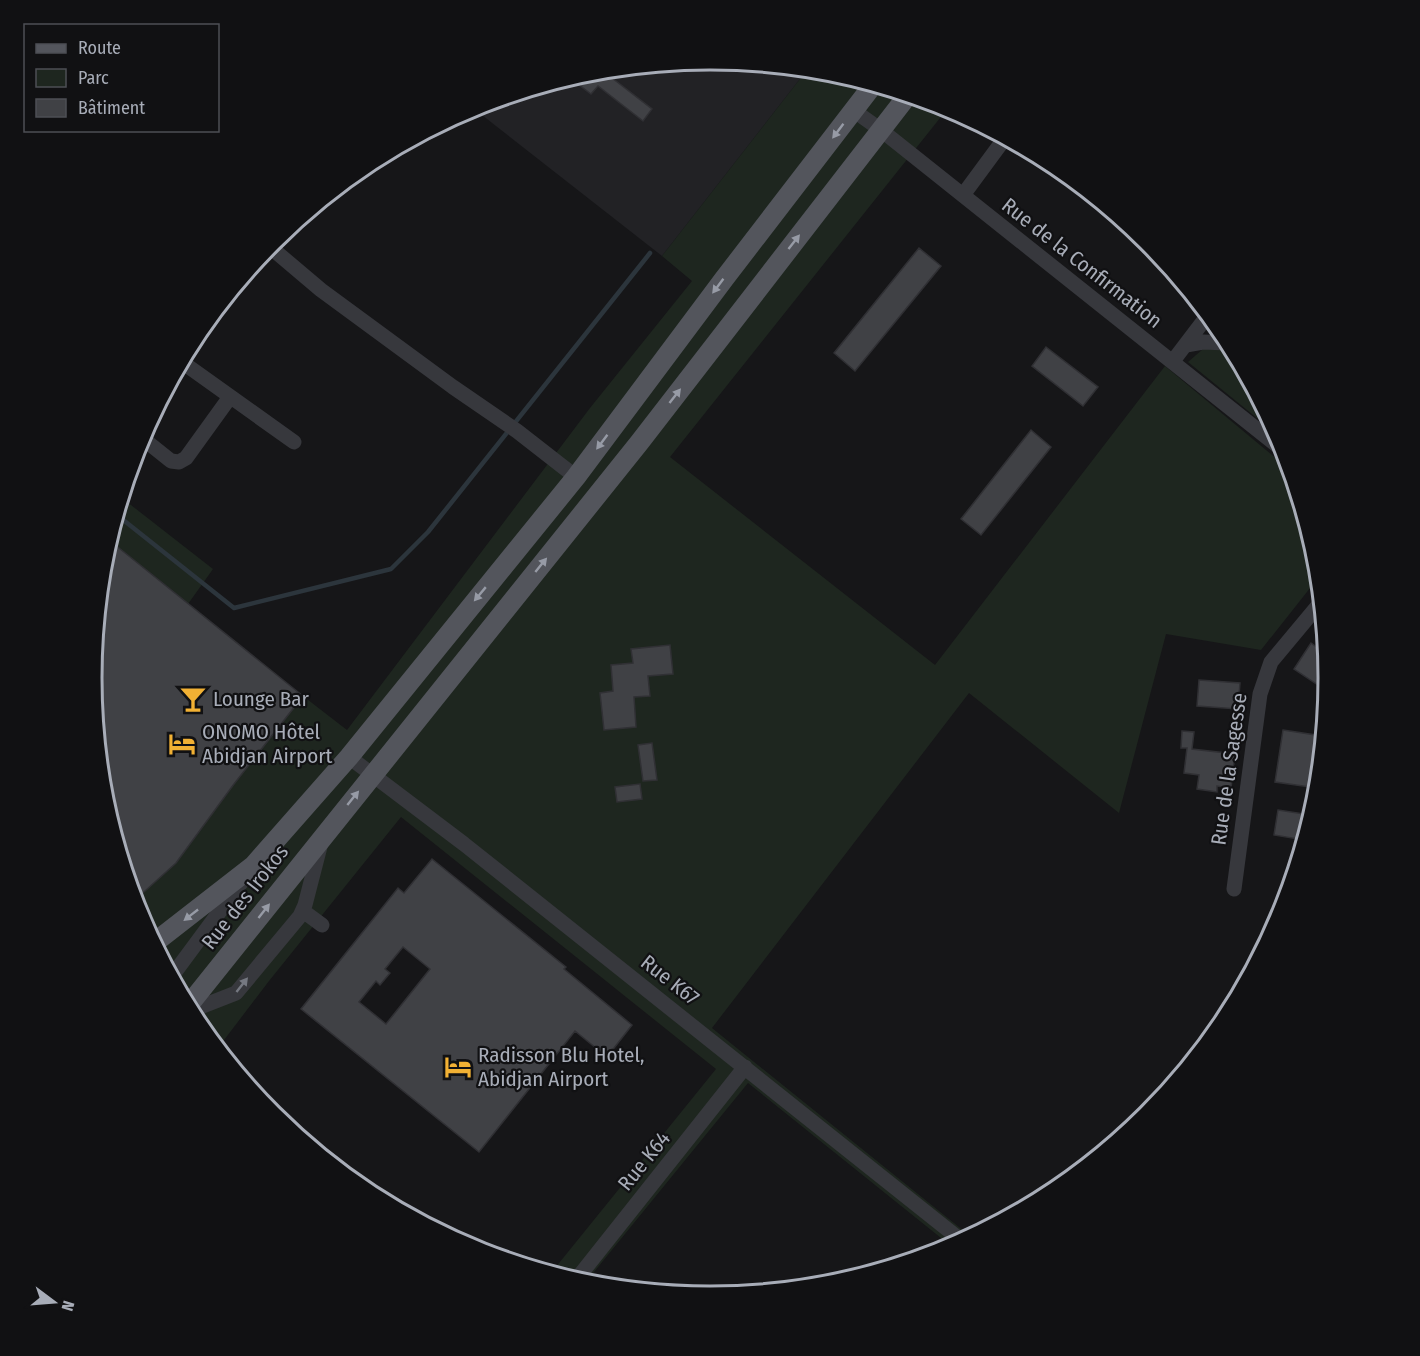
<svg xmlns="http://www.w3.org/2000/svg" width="1420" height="1356" font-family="'Fira Sans Condensed',sans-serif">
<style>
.built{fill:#222225}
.green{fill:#1e261f}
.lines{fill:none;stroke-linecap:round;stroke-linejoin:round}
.stream{stroke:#2c353c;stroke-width:4.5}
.building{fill:#404145;stroke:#303034;stroke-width:1.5;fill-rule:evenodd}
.minor{stroke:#37383d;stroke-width:15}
.major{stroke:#53555c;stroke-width:20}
.oneway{fill:#979ba6}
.oneway2{fill:#757881}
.labels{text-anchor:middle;stroke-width:4.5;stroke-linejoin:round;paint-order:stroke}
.street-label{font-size:21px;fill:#a8adb8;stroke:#111113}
.poi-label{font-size:21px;fill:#a8adb8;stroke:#111113;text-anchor:start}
.rim{fill:none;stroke:#a8adb8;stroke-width:3}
</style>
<rect width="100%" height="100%" fill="#161618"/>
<path class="built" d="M710,60L807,70L662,256L473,108L590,72Z"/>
<path class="green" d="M807,70L831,72L948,108L670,457L935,665L1165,366L1290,470L1316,558L1318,578L1261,650L1166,634L1119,813L969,693L712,1028L970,1236L951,1246L748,1083L585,1283L551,1273L716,1069L401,817L269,981L218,1048L196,1021L139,914L135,900L162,875L303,696L347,730L590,408L692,281L662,256Z
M1203,349H1232L1278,435L1188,362Z
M122,498L213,569L188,604L109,540Z"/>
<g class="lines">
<path class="stream" d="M117,515L234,608L391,569L428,532L650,253"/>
</g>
<path class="building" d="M603,71L652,109L643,121L598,86L591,94L570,78L590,72Z
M919,248L941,266L855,371L834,353Z
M1046,347L1098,387L1083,406L1032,366Z
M1031,430L1051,447L981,535L961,519Z
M109,540L303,696L234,784L176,863L135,900L104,798L92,678L104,557Z
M1311,643L1325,653L1328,678L1327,691L1294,669Z
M670,645L673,674L648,676L650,696L634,697L636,727L604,730L600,693L613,691L611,665L633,663L631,649Z
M1199,680L1240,683L1238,709L1197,706Z
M1283,730L1322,736L1317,788L1275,782Z
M1182,731L1194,732L1192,749L1235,754L1231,788L1217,786V792L1197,789L1199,775L1184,773L1187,748H1181Z
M652,743L657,780L643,781L638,745Z
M640,784L642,799L617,802L615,787Z
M1278,810L1311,815L1304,840L1274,835Z
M432,859L566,967L564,969L632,1025L607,1057L575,1031L479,1152L301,1009L398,888L404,893ZM403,947L430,969L386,1024L359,1002L376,981L380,985L390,973L385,969Z"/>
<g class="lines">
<path class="minor" d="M853,110L881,130L1284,451
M963,195L1005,138
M269,246L321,290L453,387L517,431L576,477
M1186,345L1203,342L1228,343
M1173,361L1208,315
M182,362L294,442
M141,437L171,461L179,462L186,458L230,397
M349,757L464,844L962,1241
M1234,889L1260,694L1271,662L1321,602
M303,911L322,925
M172,976L243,880
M190,1011L236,993L300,916L305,905L321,843
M576,1280L745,1067"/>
<path class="major" d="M154,943L253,866L349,757L576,477L724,279L873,85
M188,1006L639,443L908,95"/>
</g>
<defs><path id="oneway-solid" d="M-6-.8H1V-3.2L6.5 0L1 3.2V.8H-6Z" transform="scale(1.5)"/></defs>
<g class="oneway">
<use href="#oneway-solid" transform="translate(838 131) rotate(127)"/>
<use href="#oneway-solid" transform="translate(794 242) rotate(-52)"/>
<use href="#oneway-solid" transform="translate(718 286) rotate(127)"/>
<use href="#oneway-solid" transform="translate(675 396) rotate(-52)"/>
<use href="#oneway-solid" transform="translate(602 442) rotate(127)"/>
<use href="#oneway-solid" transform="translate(541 565) rotate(-51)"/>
<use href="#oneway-solid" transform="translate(480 594) rotate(130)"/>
<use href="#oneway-solid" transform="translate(353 798) rotate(-51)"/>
<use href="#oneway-solid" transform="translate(264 911) rotate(-52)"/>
<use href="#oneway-solid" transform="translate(191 915) rotate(142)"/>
</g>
<use class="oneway2" href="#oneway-solid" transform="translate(242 985) rotate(-52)"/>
<defs>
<symbol id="bar-bare" viewBox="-9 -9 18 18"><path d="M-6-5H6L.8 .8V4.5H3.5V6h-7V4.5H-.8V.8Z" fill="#f2b134" stroke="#111113" stroke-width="2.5" paint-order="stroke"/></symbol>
<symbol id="hotel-bare" viewBox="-9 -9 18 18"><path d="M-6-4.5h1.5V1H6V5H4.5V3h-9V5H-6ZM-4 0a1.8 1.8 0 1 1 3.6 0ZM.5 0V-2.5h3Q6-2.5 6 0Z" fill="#f2b134" stroke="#111113" stroke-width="2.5" paint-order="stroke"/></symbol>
</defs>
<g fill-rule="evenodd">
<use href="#bar-bare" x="174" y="680" width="38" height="38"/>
<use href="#hotel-bare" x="163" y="725" width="38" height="38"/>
<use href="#hotel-bare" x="439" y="1048" width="38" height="38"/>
</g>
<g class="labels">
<g class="street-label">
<text transform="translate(1082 263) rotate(38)" y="7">Rue de la Confirmation</text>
<text transform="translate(1229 769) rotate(-82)" y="7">Rue de la Sagesse</text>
<text transform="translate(245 897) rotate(-52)" y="7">Rue des Irokos</text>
<text transform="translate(670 980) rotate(38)" y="7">Rue K67</text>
<text transform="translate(644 1161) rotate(-51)" y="7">Rue K64</text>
</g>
<g class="poi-label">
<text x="213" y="706">Lounge Bar</text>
<text x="202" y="739">ONOMO Hôtel<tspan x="202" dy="24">Abidjan Airport</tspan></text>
<text x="478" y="1062">Radisson Blu Hotel,<tspan x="478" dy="24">Abidjan Airport</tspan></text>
</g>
</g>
<path d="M0 0H1420V1356H0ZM102 678a608 608 0 1 1 1216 0a608 608 0 1 1-1216 0Z" fill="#111113" fill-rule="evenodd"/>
<path class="rim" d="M102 678a608 608 0 1 1 1216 0a608 608 0 1 1-1216 0Z"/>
<rect x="24" y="24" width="195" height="108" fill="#111113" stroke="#4d4f55" stroke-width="1.5"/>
<rect x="36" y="44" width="30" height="9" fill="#53555c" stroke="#4d4f55" stroke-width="1.5"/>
<text x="78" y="54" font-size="18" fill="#a8adb8">Route</text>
<rect x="36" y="69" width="30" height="18" fill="#1e261f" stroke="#4d4f55" stroke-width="1.5"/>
<text x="78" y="84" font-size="18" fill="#a8adb8">Parc</text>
<rect x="36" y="99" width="30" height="18" fill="#404145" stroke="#4d4f55" stroke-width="1.5"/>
<text x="78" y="114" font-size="18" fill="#a8adb8">Bâtiment</text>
<g transform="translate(54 1302) rotate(106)" stroke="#111113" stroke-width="4.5" paint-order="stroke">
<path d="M0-4.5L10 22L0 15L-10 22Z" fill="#a8adb8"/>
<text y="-9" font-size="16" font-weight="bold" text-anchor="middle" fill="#a8adb8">N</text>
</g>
</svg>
